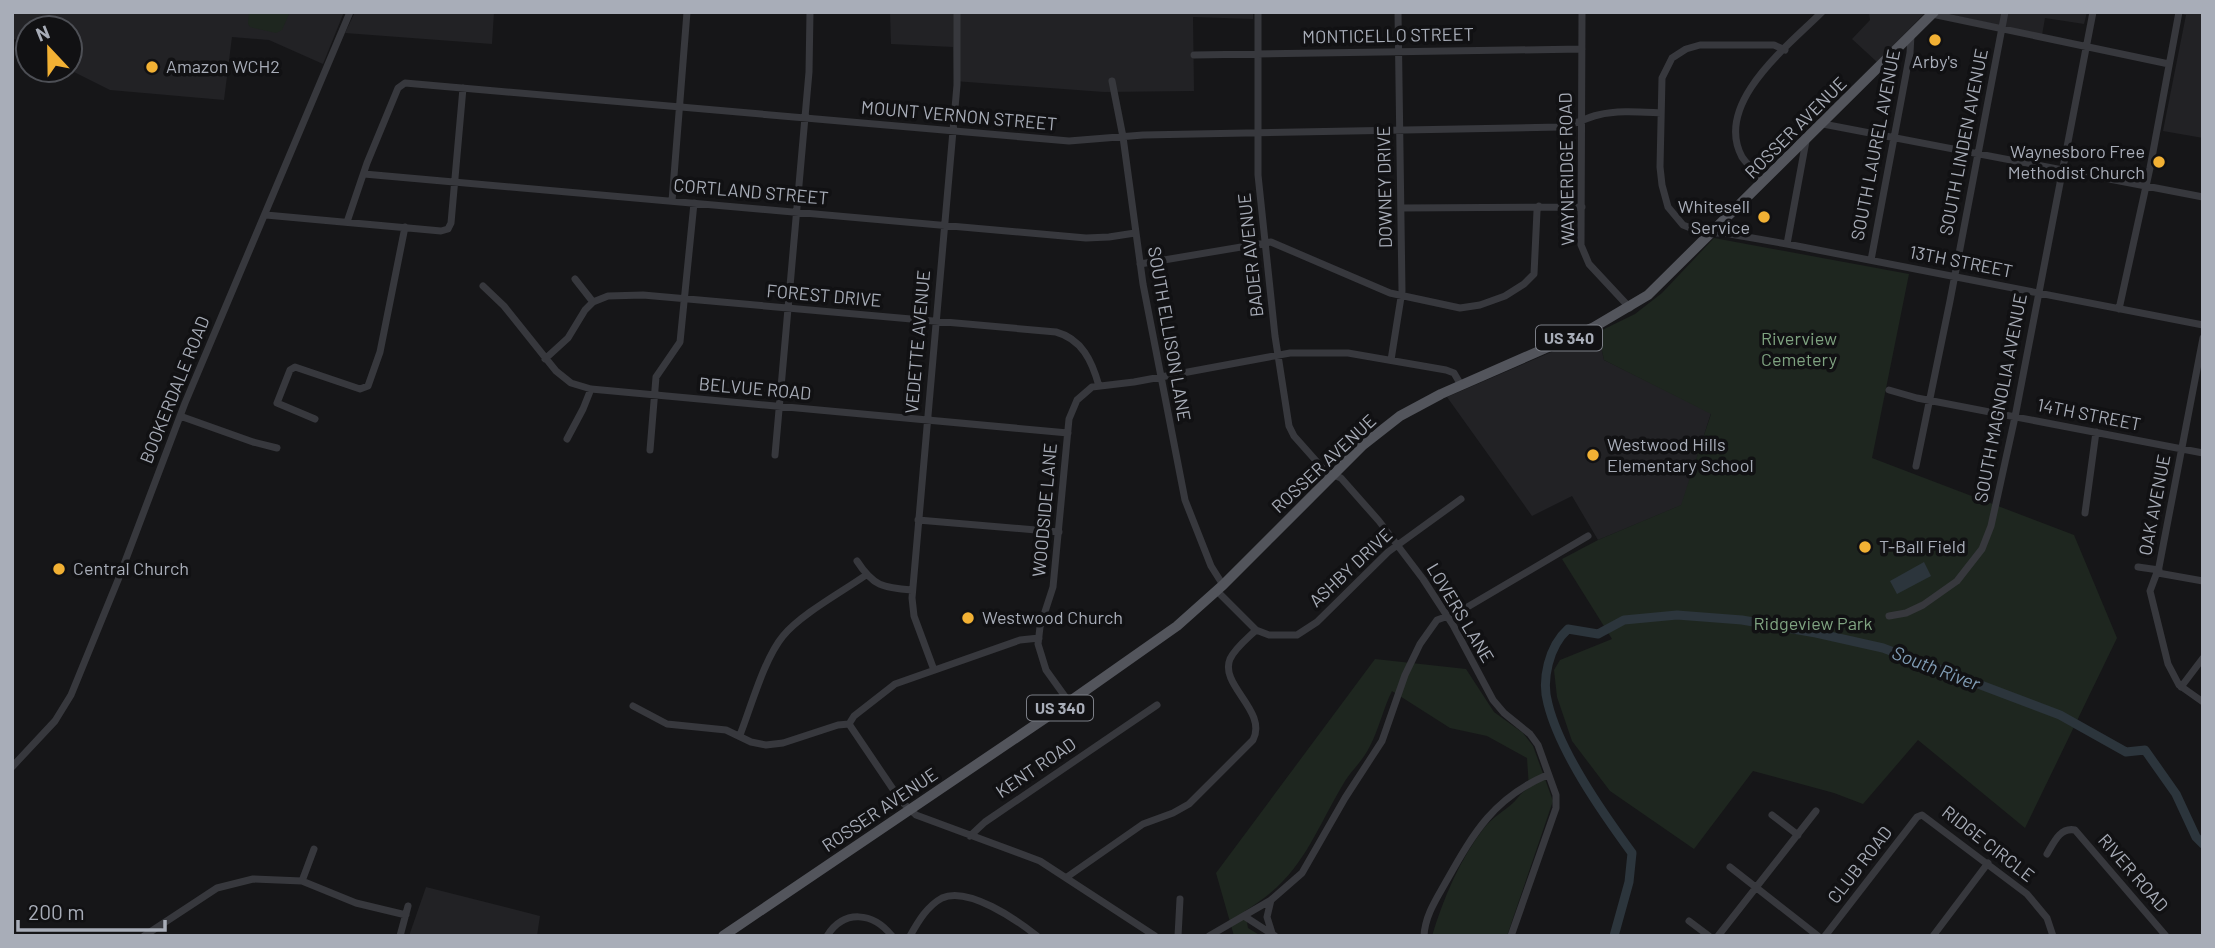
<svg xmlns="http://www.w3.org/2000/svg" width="2215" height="948" font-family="Barlow,sans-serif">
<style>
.built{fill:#222225}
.green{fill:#1e261f}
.water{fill:#2c353c}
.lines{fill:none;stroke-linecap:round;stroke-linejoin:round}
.river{stroke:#2c353c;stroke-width:9}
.minor{stroke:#37383d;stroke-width:7}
.major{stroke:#53555c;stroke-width:10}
.poi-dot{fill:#f2b134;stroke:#111113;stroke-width:2.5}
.labels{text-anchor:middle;stroke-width:7;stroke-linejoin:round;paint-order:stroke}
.shield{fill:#111113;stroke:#7b7e86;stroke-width:2}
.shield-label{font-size:16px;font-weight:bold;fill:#a8adb8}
.street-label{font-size:18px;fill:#a8adb8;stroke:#111113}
.poi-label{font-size:18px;fill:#a8adb8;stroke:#111113;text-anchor:start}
.park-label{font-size:18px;fill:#7fa381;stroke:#111113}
.water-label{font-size:19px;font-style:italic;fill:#7f9bb3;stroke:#111113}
</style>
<rect width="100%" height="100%" fill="#161618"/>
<path class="built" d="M12,12H344L323,64L269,40L232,37L224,100L110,90L70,70V28H28V41L12,39Z
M355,12H494L492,44L345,33Z
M890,12H1253V19L1193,17L1194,91L1104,92L954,81L953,47L891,44Z
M1869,12H1926L1877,62L1852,39L1870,20Z
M1940,12H2087L2084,24L2045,18L2042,35Z
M2174,12H2203V138L2163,131L2186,15Z
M1598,332L1604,360L1711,413L1682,505L1598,540L1572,496L1532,516L1447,397Z
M426,887L540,916L537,936H409Z"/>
<path class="green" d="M249,12H290L282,30L276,33L250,27L248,24Z
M1714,238L1909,274L1872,458L2074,535L2117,638L2025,828L1918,740L1863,804L1834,793L1753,771L1694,849L1610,791L1572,741L1557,697L1554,670L1560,660L1612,639L1562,559L1598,540L1681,505L1711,414L1604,360L1598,332L1635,314L1662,293Z
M1375,659L1466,669L1494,712L1523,733L1533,746L1553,801L1507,936H1432C1443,899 1460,859 1484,828C1492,818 1504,811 1513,803C1519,797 1521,792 1529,788L1527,758L1487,736L1450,728L1392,691C1383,709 1379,729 1370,746C1364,759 1353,769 1345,781C1312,836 1303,876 1245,911L1248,928L1261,936H1234L1216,873Z"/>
<path class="water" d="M1924,562L1931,576L1897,594L1890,581Z"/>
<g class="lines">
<path class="river" d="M1614,936L1629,882L1632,853C1602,812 1560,752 1548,704C1541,680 1549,646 1568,629L1598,634L1624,620L1677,615L1742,620L1816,633L1883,648L2060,715L2126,752L2145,750L2176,794L2196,837L2203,844"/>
<path class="minor" d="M1258,12V175L1275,336L1289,426L1294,436L1326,472L1341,478L1379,521L1423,579L1453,625L1493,700L1504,713L1530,734L1538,745L1556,795V808L1511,936
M1582,12L1581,245L1589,264L1630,308
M1932,14L2169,64
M1785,50L1774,45H1700L1686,49L1672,58L1662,78L1660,167L1662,185L1668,207L1683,225L1703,233H1724L1787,244L2203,325
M1194,55L1582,49
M1112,81L1123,137L1143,284L1185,500L1211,566L1223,585
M1823,124L2203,197
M364,174L1086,238L1109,237L1135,233
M1765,180C1757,173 1748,166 1742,157C1713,103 1789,45 1822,12
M672,201L687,12
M1402,208L1582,207
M266,215L441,231L448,229L451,223L463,88
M347,222L367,163L398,88L405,83L1069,141L1143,135L1560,127C1574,125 1585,118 1598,115C1618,110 1640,112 1661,113
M1787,244L1806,141
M1871,260L1910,53L1911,35
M1140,264L1271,242L1390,293L1460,308L1480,305L1505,296L1524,284L1534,274L1537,211L1539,206
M575,279L593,302
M483,286L504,306L556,371L571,383L591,389L1068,433
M2119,309L2150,168L2179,12
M2203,338L2159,567L2150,591L2168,664L2179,685L2203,702
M545,359L568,338L585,310L593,302L608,296L643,295L1056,332C1082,339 1092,361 1099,386
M1391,360L1402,291L1398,12
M1889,390L1917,398L2203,453
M180,416L253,442L277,448
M315,419L277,403L290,370L295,367L360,389L368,386L380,352L405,227
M567,439L583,409L591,389
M650,450L656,377L680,342L694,203
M775,455L809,72L810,12
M1916,466L1950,301L2005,12
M2085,513L2096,432
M918,520L1059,532
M857,561C873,586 883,588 912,590
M2138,567L2159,570
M2158,573L2203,581
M1217,591L1256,630L1269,635H1297L1317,622L1388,552L1461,499
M1889,616L1906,613L1923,605L1957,581L1982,549L1991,526L2015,417L2093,12
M934,670L914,616L912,598L957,85V12
M2181,687L2203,658
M1069,702L1046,670L1038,644L1040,627L1053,587L1069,419L1077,400L1092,387L1134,382L1290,353H1348L1446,370L1454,373L1461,385
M633,706L667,724L726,730L751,742L766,745L783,743L838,725L849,724
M849,724L901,801L916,815L1040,861L1155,936
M849,724L854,716L895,684L1020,640L1039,638
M740,735C751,707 764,659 783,636C801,614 842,592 866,575
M12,767L55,721L71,695L118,580L185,403L350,12
M1772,815L1798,835
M970,836L985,822L1157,705
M2047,854C2054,842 2060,827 2075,830L2166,936
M1730,867L1818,936
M1067,877L1143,824L1173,813L1189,804L1253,740C1268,711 1219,685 1230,659C1235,648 1248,638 1256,630
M302,881L314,849
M1271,900L1267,917L1272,933
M1244,916L1275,936
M1689,921L1709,936
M144,936L217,888L253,879L302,881L356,903L406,915
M400,936L408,906
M827,936C844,909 873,912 892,936
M910,936C918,922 927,906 942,898C968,886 1017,920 1037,936
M1178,936L1180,899
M1209,936L1271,900L1302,873L1345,798L1382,741L1405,675L1420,644L1437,620L1459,612L1588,536
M1424,936C1425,915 1437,898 1447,880C1474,832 1494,798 1547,775
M1718,936L1816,811
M1825,936L1917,817L1922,815L2027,894L2047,918L2053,936
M1933,936L1988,863"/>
<path class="major" d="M723,936L1069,702L1177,626L1223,585L1363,445L1400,416L1441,394L1594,327L1648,295L1934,12"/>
</g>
<g class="poi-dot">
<circle cx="1935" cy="40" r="7"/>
<circle cx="152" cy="67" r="7"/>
<circle cx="2159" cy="162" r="7"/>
<circle cx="1764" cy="217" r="7"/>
<circle cx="1593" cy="455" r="7"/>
<circle cx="1865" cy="547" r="7"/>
<circle cx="59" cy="569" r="7"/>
<circle cx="968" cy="618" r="7"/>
</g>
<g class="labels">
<g class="shield">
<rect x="1536" y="325.5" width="66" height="25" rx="5"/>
<rect x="1027" y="695.5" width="66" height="25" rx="5"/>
</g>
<g class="shield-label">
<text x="1569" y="344">US 340</text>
<text x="1060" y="714">US 340</text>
</g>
<g class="street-label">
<text transform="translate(1388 36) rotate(-1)" y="6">MONTICELLO STREET</text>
<text transform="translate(959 116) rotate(5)" y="6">MOUNT VERNON STREET</text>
<text transform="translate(1796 128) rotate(-45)" y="6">ROSSER AVENUE</text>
<text transform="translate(1964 142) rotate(-79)" y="6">SOUTH LINDEN AVENUE</text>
<text transform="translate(1876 145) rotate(-79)" y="6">SOUTH LAUREL AVENUE</text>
<text transform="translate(1567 169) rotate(-91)" y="6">WAYNERIDGE ROAD</text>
<text transform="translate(1385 187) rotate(-91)" y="6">DOWNEY DRIVE</text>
<text transform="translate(751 192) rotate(5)" y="6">CORTLAND STREET</text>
<text transform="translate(1251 255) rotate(-96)" y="6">BADER AVENUE</text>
<text transform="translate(1961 262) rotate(11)" y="6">13TH STREET</text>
<text transform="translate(824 296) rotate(5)" y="6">FOREST DRIVE</text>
<text transform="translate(1169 334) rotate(80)" y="6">SOUTH ELLISON LANE</text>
<text transform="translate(918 342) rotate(-85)" y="6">VEDETTE AVENUE</text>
<text transform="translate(755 389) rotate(5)" y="6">BELVUE ROAD</text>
<text transform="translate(175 390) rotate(-68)" y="6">BOOKERDALE ROAD</text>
<text transform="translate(2001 398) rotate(-79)" y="6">SOUTH MAGNOLIA AVENUE</text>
<text transform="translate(2089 415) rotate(11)" y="6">14TH STREET</text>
<text transform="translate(1324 464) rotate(-43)" y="6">ROSSER AVENUE</text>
<text transform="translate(2155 505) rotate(-79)" y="6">OAK AVENUE</text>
<text transform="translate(1045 510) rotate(-85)" y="6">WOODSIDE LANE</text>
<text transform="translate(1351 568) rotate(-43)" y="6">ASHBY DRIVE</text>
<text transform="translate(1460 613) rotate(59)" y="6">LOVERS LANE</text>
<text transform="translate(1036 768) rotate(-34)" y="6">KENT ROAD</text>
<text transform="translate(880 810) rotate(-34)" y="6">ROSSER AVENUE</text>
<text transform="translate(1988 844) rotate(38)" y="6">RIDGE CIRCLE</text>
<text transform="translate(1860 865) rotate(-52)" y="6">CLUB ROAD</text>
<text transform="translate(2133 873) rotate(49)" y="6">RIVER ROAD</text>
</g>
<g class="poi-label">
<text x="1935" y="68" text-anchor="middle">Arby's</text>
<text x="166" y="73">Amazon WCH2</text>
<text x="2145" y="158" text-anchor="end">Waynesboro Free<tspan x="2145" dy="21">Methodist Church</tspan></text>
<text x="1750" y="213" text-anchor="end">Whitesell<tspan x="1750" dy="21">Service</tspan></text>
<text x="1607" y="451">Westwood Hills<tspan x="1607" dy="21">Elementary School</tspan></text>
<text x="1879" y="553">T-Ball Field</text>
<text x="73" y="575">Central Church</text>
<text x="982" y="624">Westwood Church</text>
</g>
<g class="park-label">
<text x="1799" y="345">Riverview<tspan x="1799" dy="21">Cemetery</tspan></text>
<text x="1813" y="630">Ridgeview Park</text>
</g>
<g class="water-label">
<text transform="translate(1936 668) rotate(21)" y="7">South River</text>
</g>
</g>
<rect width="2215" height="948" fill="none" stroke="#a8adb8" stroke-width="28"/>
<g transform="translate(49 49) rotate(338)"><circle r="33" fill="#111113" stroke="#4d4f55" stroke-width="2"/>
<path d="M0-5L12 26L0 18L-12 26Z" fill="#f2b134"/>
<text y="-10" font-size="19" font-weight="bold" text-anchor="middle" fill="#a8adb8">N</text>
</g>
<path d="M18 920v10h147v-10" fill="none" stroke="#a8adb8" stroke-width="3.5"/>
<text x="28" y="920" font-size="21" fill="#a8adb8" stroke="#111113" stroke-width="5" paint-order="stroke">200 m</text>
</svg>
